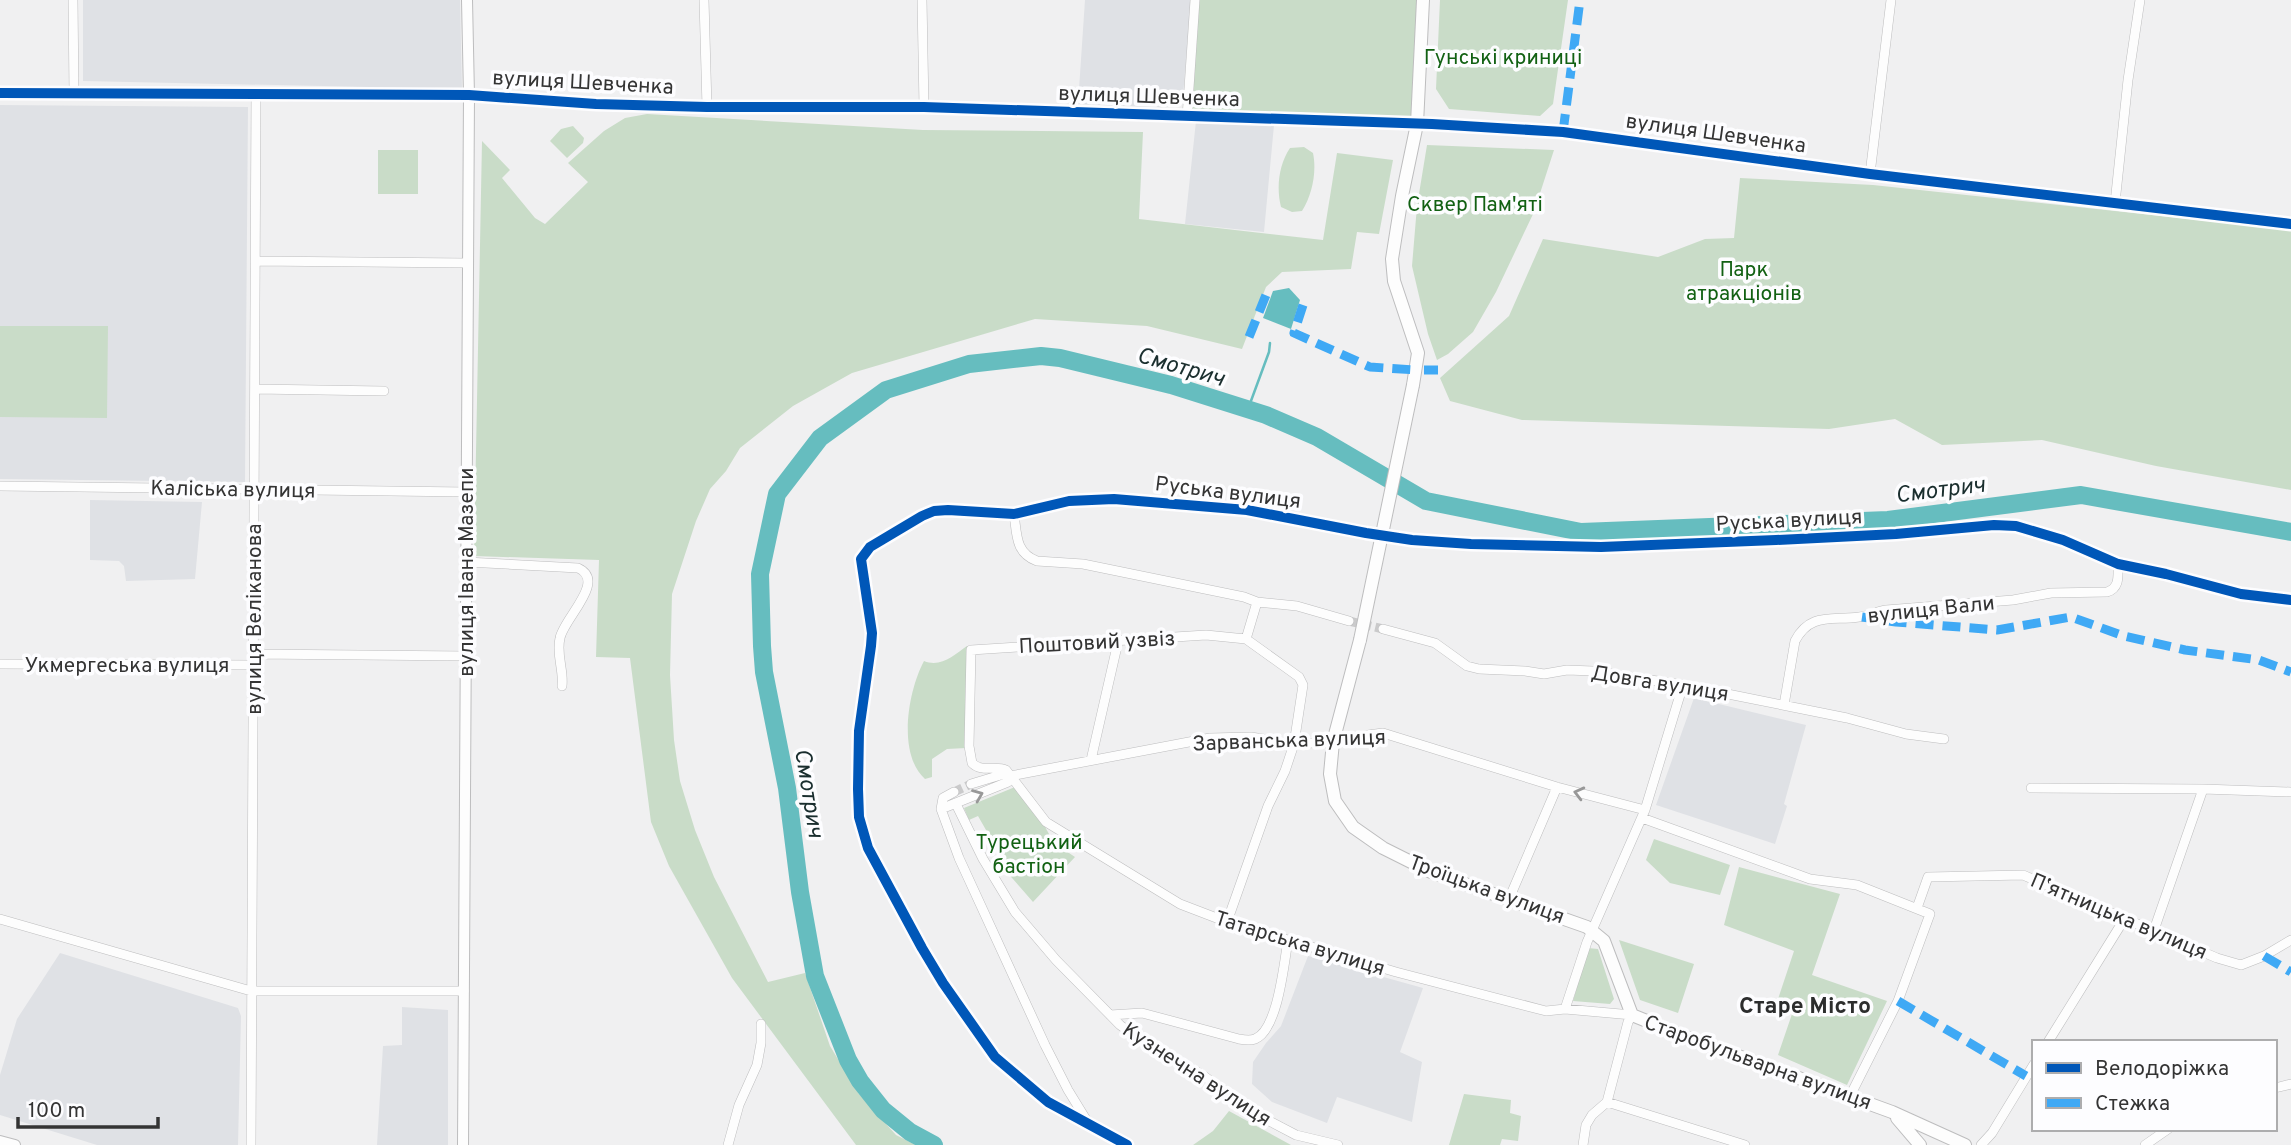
<svg xmlns="http://www.w3.org/2000/svg" width="2291" height="1145" font-family="Overpass,sans-serif">
<style>
.built{fill:#dfe1e5}
.green{fill:#c9dcc8}
.water{fill:#66bdbf}
.lines{fill:none;stroke-linecap:round;stroke-linejoin:round}
.stream{stroke:#66bdbf;stroke-width:2.5}
.river{stroke:#66bdbf;stroke-width:18}
.minor-tunnel{stroke:#cacacb;stroke-width:9;stroke-dasharray:9 4.5;stroke-linecap:butt}
.minor-casing{stroke:#bdbdbe;stroke-width:10}
.tertiary-casing{stroke:#bdbdbe;stroke-width:12}
.secondary-casing{stroke:#bdbdbe;stroke-width:14}
.minor{stroke:#fdfdfd;stroke-width:9}
.tertiary{stroke:#fdfdfd;stroke-width:10}
.secondary{stroke:#fdfdfd;stroke-width:12}
.secondary-bridge-casing{stroke:#bdbdbe;stroke-width:14;stroke-linecap:butt}
.secondary-bridge{stroke:#fdfdfd;stroke-width:12}
.quiet{stroke:#3fa9f5;stroke-width:9;stroke-dasharray:18 9;stroke-linecap:butt}
.cycleway-casing{stroke:#fdfdff;stroke-width:15}
.cycleway{stroke:#0057b8;stroke-width:10}
.oneway{stroke:#989898}
.labels{text-anchor:middle;stroke-width:7;stroke-linejoin:round;paint-order:stroke}
.park-label{font-size:21px;fill:#126113;stroke:#fdfdff}
.street-label{font-size:21px;fill:#343434;stroke:#fdfdff}
.water-label{font-size:23px;font-style:italic;fill:#1a2e2e;stroke:#fdfdff}
.neighbourhood-label{font-size:23px;font-weight:bold;fill:#2c2d2d;stroke:#fdfdff}
</style>
<rect width="100%" height="100%" fill="#f0f0f1"/>
<path class="built" d="M83,0H460L462,89L83,81Z
M1085,0H1191L1183,96L1179,103L1170,107L1160,108L1078,104Z
M0,105L248,107L245,482L0,479Z
M1196,121L1274,125L1264,232L1185,224Z
M90,500L202,502L195,579L126,581L124,566L119,561L90,560Z
M1694,698L1806,725L1784,804L1787,806L1775,844L1656,805Z
M60,953L238,1008L241,1016L238,1145H97L0,1115V1075L17,1019Z
M1308,956L1423,988L1400,1052L1422,1062L1412,1122L1337,1097L1327,1123L1272,1102L1252,1084L1253,1062L1266,1043L1281,1026Z
M402,1007L448,1010V1145H377L383,1046L402,1045Z"/>
<path class="green" d="M1195,0H1423L1417,124L1187,117Z
M1440,0H1568L1553,104L1540,116L1449,109L1436,89Z
M647,114L923,130L1143,132L1139,219L1323,240L1337,153L1393,160L1379,234L1357,232L1351,269L1282,272L1266,287L1242,349L1147,326L1035,319L852,373L793,406L740,448L726,471L710,489L696,521L672,594L670,675L674,740L680,781L695,830L714,877L768,982L805,973L830,1046L859,1094L896,1135L916,1145H856L732,978L669,866L651,822L630,658L596,657L599,560L474,556L482,141L510,170L502,178L535,218L545,224L588,182L568,163L604,131L625,118Z
M573,126L584,138L583,143L567,158L550,141L561,129Z
M1427,145L1554,150L1534,212L1496,292L1473,332L1448,354L1437,360L1428,334L1412,266L1417,206Z
M1304,147L1313,153C1317,172 1312,195 1302,211L1292,212L1281,207C1276,188 1279,164 1290,148Z
M378,150H418V194H378Z
M1740,178L1873,185L2291,230V490L2156,466L2042,440L1942,445L1895,419L1829,429L1522,420L1450,401L1440,378L1509,316L1543,239L1658,257L1705,239L1734,238Z
M0,326H108L107,418L0,417Z
M967,646L966,748L947,749L932,759V777L925,779C897,754 908,691 924,661C941,668 954,655 967,646Z
M1015,787L1024,789L1054,843L1075,857L1033,902L998,862L1002,858L978,816L969,820L964,808Z
M1654,839L1730,865L1720,895L1670,883L1646,860Z
M1739,867L1840,894L1812,975L1887,1001L1847,1085L1778,1055L1792,1014L1775,1008L1794,951L1724,925Z
M1619,940L1694,964L1678,1013L1640,1000Z
M1588,948L1598,949L1614,999L1610,1004L1573,1001Z
M1464,1094L1511,1100L1510,1113L1521,1116L1518,1141L1502,1139L1500,1145H1449Z
M1229,1111L1291,1145H1193L1213,1131Z"/>
<path class="water" d="M1289,288L1300,300L1291,329L1263,318L1273,291Z"/>
<g class="lines">
<path class="stream" d="M1248,409L1269,352L1270,343"/>
<path class="river" d="M934,1145L910,1132L883,1110L860,1081L848,1060L815,976L800,892L787,788L764,672L762,646L760,574L777,494L820,438L886,390L969,364L1041,356L1060,358L1171,385L1266,415L1317,437L1426,501L1581,532L1888,520L2081,495L2291,532"/>
<path class="minor-tunnel" d="M1349,621L1383,629
M954,792L971,784"/>
<defs>
<path id="minor" d="M73,0L74,93
M704,0L707,107
M922,0L924,107
M1187,117L1195,0
M1417,124L1563,132L1870,174L2291,224
M1870,174L1891,0
M2115,203L2128,80L2140,0
M255,261L468,263
M255,389L384,391
M0,486L467,492
M1014,514C1017,534 1015,553 1037,561L1083,564L1244,597L1257,602L1246,639
M466,562L578,568C607,581 564,618 560,638C556,655 564,670 562,686
M1257,602L1297,606L1349,621
M1383,629L1435,643L1467,666L1479,669L1525,671L1544,674L1567,670L1593,671L1683,685L1847,718L1906,734L1944,739
M253,654L466,656
M0,664L253,665
M1784,705L1795,641C1810,612 1832,621 1859,617C1868,616 1876,612 1886,610L2013,600L2051,593L2107,592C2120,588 2118,576 2118,564
M1091,760L1118,642
M971,784L1004,774L1010,776L1210,738L1251,737L1294,744L1333,742L1353,737L1383,733L1557,787L1645,810
M2031,788L2203,789L2291,792
M954,792L943,798L941,809L959,858L1045,1045L1068,1090L1087,1121
M956,804L983,859L1015,912L1056,960L1120,1025L1136,1037L1201,1074L1258,1115L1296,1135L1338,1145
M941,809L1008,782L1010,776
M1642,818L1810,879L1857,885L1930,914L1898,1001L1850,1096
M1509,899L1557,787
M1917,908L1928,877L2023,875L2217,958L2241,965L2264,956L2291,940
M0,919L251,991H464
M1227,922L1268,806L1285,771L1294,744L1303,685L1299,677L1246,639L1206,635L971,650L969,746L972,763C982,773 995,765 1006,770L1046,822L1180,904L1227,922L1396,972L1546,1011L1565,1009L1632,1015L1628,1022L1607,1102L1592,1115L1586,1125L1583,1145
M2154,930L2203,789
M1565,1009L1587,942L1645,810L1683,685
M1110,1015L1142,1013L1239,1039C1244,1040 1250,1041 1255,1039C1278,1030 1284,963 1288,940
M2048,1042L2125,918
M2275,1088L2291,1084
M1607,1102L1745,1145
M251,1145L256,93
M728,1145L739,1105L757,1065L761,1043V1024
M1127,1145L1048,1102L995,1057L943,983L922,948L868,848L859,817L858,789L859,731L871,646L872,633L861,559L870,547L922,516L934,511L948,510L1014,514L1069,501L1114,499L1247,510L1366,533L1412,540L1471,544L1601,547L1776,540L1896,534L1994,525L2016,526L2063,540L2118,564L2166,574L2241,594L2291,600
M1981,1145L1992,1133L2034,1064
M2145,1145L2168,1129"/>
<path id="tertiary" d="M0,93L469,95L596,104L707,107H924L1417,124
M0,1141L15,1145
M463,1145L469,95L467,0"/>
<path id="secondary" d="M1413,385L1418,353L1394,281L1392,259L1402,196L1417,124L1423,0
M1360,640L1333,742L1330,774L1335,801L1353,827L1383,848L1431,872L1587,927L1604,941L1632,1015L1686,1037L1892,1112L1965,1145
M1897,1118L1920,1145"/>
</defs>
<use href="#minor" class="minor-casing"/>
<use href="#tertiary" class="tertiary-casing"/>
<use href="#secondary" class="secondary-casing"/>
<use href="#minor" class="minor"/>
<use href="#tertiary" class="tertiary"/>
<use href="#secondary" class="secondary"/>
<defs>
<path id="secondary-bridge" d="M1360,640L1413,385"/>
</defs>
<use href="#secondary-bridge" class="secondary-bridge-casing"/>
<use href="#secondary-bridge" class="secondary-bridge"/>
<path class="quiet" d="M1563,132L1580,0
M1303,305L1294,333L1370,367L1416,370
M1249,337L1268,290
M1424,370H1438
M1862,617L1896,622L1997,630L2071,617L2124,636L2185,650L2259,660L2291,672
M2264,956L2291,972
M1898,1001L2026,1076"/>
<defs>
<path id="cycleway" d="M0,93L469,95L596,104L707,107H924L1432,124L1563,132L1870,174L2291,224
M1127,1145L1048,1102L995,1057L943,983L922,948L868,848L859,817L858,789L859,731L871,646L872,633L861,559L870,547L922,516L934,511L948,510L1014,514L1069,501L1114,499L1247,510L1366,533L1412,540L1471,544L1601,547L1776,540L1896,534L1994,525L2016,526L2063,540L2118,564L2166,574L2241,594L2291,600"/>
</defs>
<use href="#cycleway" class="cycleway-casing"/>
<use href="#cycleway" class="cycleway"/>
</g>
<defs><path id="oneway-chevron" d="M-2-3.5L2.5 0L-2 3.5" fill="none" stroke-width="1.6" stroke-linecap="round" stroke-linejoin="round" transform="scale(1.75)"/></defs>
<g class="oneway">
<use href="#oneway-chevron" transform="translate(1579 793) rotate(-166)"/>
<use href="#oneway-chevron" transform="translate(978 795) rotate(-22)"/>
</g>
<g class="labels">
<g class="park-label">
<text x="1503" y="64">Гунські криниці</text>
<text x="1475" y="211">Сквер Пам'яті</text>
<text x="1744" y="276">Парк<tspan x="1744" dy="24">атракціонів</tspan></text>
<text x="1029" y="849">Турецький<tspan x="1029" dy="24">бастіон</tspan></text>
</g>
<g class="street-label">
<text transform="translate(583 82) rotate(3)" y="7">вулиця Шевченка</text>
<text transform="translate(1149 96) rotate(2)" y="7">вулиця Шевченка</text>
<text transform="translate(1716 133) rotate(8)" y="7">вулиця Шевченка</text>
<text transform="translate(233 489) rotate(1)" y="7">Каліська вулиця</text>
<text transform="translate(1228 492) rotate(7)" y="7">Руська вулиця</text>
<text transform="translate(1789 520) rotate(-3)" y="7">Руська вулиця</text>
<text transform="translate(466 572) rotate(-90)" y="7">вулиця Івана Мазепи</text>
<text transform="translate(1931 609) rotate(-6)" y="7">вулиця Вали</text>
<text transform="translate(254 619) rotate(-90)" y="7">вулиця Веліканова</text>
<text transform="translate(1097 642) rotate(-3)" y="7">Поштовий узвіз</text>
<text x="127" y="672">Укмергеська вулиця</text>
<text transform="translate(1660 683) rotate(9)" y="7">Довга вулиця</text>
<text transform="translate(1289 740) rotate(-2)" y="7">Зарванська вулиця</text>
<text transform="translate(1487 889) rotate(20)" y="7">Троїцька вулиця</text>
<text transform="translate(2119 916) rotate(23)" y="7">Пʼятницька вулиця</text>
<text transform="translate(1300 943) rotate(17)" y="7">Татарська вулиця</text>
<text transform="translate(1758 1062) rotate(20)" y="7">Старобульварна вулиця</text>
<text transform="translate(1197 1074) rotate(33)" y="7">Кузнечна вулиця</text>
</g>
<g class="water-label">
<text transform="translate(1181 366) rotate(16)" y="8">Смотрич</text>
<text transform="translate(1940 489) rotate(-7)" y="8">Смотрич</text>
<text transform="translate(810 793) rotate(81)" y="8">Смотрич</text>
</g>
<g class="neighbourhood-label">
<text x="1805" y="1013">Старе Місто</text>
</g>
</g>
<rect x="2032" y="1040" width="245" height="91" fill="#fdfdff" stroke="#adadae" stroke-width="2"/>
<rect x="2046" y="1063" width="35" height="10" fill="#0057b8" stroke="#adadae" stroke-width="2"/>
<text x="2095" y="1075" font-size="21" fill="#343434">Велодоріжка</text>
<rect x="2046" y="1098" width="35" height="10" fill="#3fa9f5" stroke="#adadae" stroke-width="2"/>
<text x="2095" y="1110" font-size="21" fill="#343434">Стежка</text>
<path d="M18 1117v10h140v-10" fill="none" stroke="#343434" stroke-width="3.5"/>
<text x="28" y="1117" font-size="21" fill="#343434" stroke="#fdfdff" stroke-width="5" paint-order="stroke">100 m</text>
</svg>
